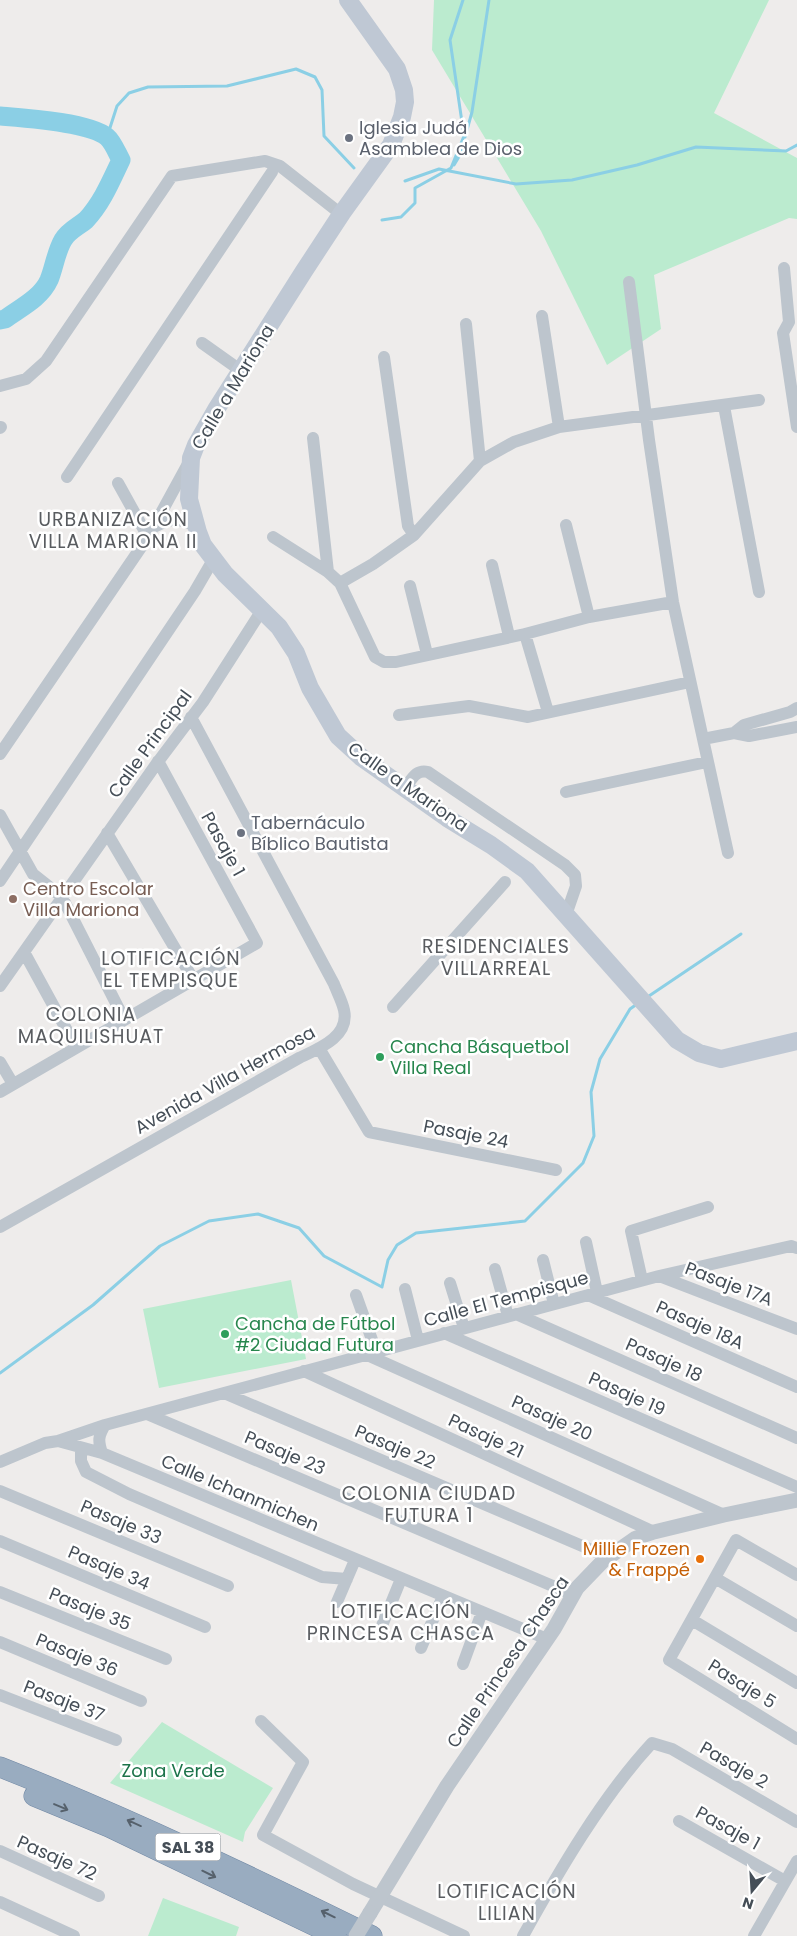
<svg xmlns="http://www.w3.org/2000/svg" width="797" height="1936" font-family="Poppins,sans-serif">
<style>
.green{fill:#bbebcf}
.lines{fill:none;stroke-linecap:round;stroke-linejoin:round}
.stream{stroke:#8bcfe5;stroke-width:3}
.river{stroke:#8bcfe5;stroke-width:19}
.trunk-casing{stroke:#7188a4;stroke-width:21}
.minor{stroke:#bdc5cd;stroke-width:12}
.tertiary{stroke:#bdc5cd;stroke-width:15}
.secondary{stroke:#bfc8d4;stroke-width:18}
.trunk{stroke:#99acc0;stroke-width:20}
.tertiary-bridge{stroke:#bdc5cd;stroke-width:15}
.oneway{stroke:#56616c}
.worship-dot{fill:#6b7280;stroke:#fff;stroke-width:2}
.education-dot{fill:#8d6e63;stroke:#fff;stroke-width:2}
.leisure-dot{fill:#2e9e5b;stroke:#fff;stroke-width:2}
.food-dot{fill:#e8710a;stroke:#fff;stroke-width:2}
.labels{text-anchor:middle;stroke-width:5;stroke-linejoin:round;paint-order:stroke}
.shield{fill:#fff;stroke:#7d8389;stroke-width:1}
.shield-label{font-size:16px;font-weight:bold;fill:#454e57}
.worship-label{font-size:18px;fill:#5b616d;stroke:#fff;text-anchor:start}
.street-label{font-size:18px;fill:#454e57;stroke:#fff}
.education-label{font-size:18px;fill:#785e54;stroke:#fff;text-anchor:start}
.leisure-label{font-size:18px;fill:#27864d;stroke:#fff;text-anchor:start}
.food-label{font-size:18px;fill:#c56008;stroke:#fff;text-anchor:end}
.park-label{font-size:18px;fill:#1c734a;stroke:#fff}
.neighbourhood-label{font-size:19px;letter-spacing:1px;fill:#595c60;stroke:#fff}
</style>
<rect width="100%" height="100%" fill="#eeeceb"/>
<path class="green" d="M434,0H769L714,113L797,158V219L789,218L654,275L661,329L607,365L541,231L432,50Z
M291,1280L306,1359L159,1388L143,1309Z
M162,1722L273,1788L245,1832L243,1842L110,1783Z
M163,1898L239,1927L236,1936H148Z"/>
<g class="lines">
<path class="stream" d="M107,137L117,106L129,93L148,87L227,86L296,69L315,77L322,90L324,136L354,168
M465,137L472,112L489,0
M454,165L460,155L462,145
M405,181L439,169L516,184L572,180L637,165L696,147L786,151L797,145
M382,220L401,217L415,203V188L451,168L464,136L450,40L463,0
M646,998L741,934
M0,1373L93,1305L160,1246L209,1221L258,1214L299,1228L324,1256L382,1287L388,1260L397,1245L416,1233L525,1221L583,1163L594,1136L591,1092L600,1059L630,1009L637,1004"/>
<path class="river" d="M0,116C24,118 89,122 107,137C113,142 117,153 121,160C111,181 102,203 86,220C78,227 69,230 63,240C56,252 54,268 49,280C41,298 20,308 5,319L0,320"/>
<defs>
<path id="trunk" d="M0,1767C127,1817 250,1876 372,1936
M34,1796L109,1827L336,1936"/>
</defs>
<use href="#trunk" class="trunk-casing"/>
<path class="minor" d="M784,268L789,322L783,333L797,427
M629,282L649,440L673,602L728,853
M542,316L559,427
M466,324L480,461
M202,343L240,370
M384,357L408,526L414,535
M0,386L26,379L46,361L172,176L265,161L280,166L341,214
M724,406L759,592
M0,428L1,427
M313,438L328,572
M67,477L272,172
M118,483L148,537
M566,525L589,617
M154,527C172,518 178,517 196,527
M273,537L328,572L340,583L375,657L384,662H396L525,634L589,617L673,602
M492,565L509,636
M340,583L373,564L414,535L480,461L514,442L559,427L759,400
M410,586L427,654
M525,634L548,712
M399,715L469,706L528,717L690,682
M734,733L744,725L790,712L797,708
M703,739L734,733L749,736L797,727
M0,754L148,537L190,460
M405,788C412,779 416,769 428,772L565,865L575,875L576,886L566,915
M566,792L707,762
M0,815L33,874L62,897L124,1019
M107,833L193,979
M0,881L195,591L213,560
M24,952L76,1047
M0,986L157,763L203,702L262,610
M393,1007L505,882
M319,1048L369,1132L556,1170
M0,1062L13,1084
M0,1092L257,943L158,761
M0,1227L299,1058C318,1049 350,1037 344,1010C342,1001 337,992 334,984L191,717
M586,1242L597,1292
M543,1260L554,1304
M495,1269L508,1316
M659,1276L797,1329
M642,1280L631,1231L708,1207
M450,1283L464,1328
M405,1289L418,1340
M356,1295L376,1351
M588,1295L797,1387
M516,1314L797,1438
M444,1333L797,1487
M365,1354L724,1515
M304,1371L654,1532
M224,1393L608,1557
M147,1414L574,1595
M58,1441L105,1425L659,1276L791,1246L797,1248
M81,1448V1461L86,1472L129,1494L322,1577L347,1579
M102,1453C98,1441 98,1436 105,1425
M0,1462L45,1443L58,1441L102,1453L547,1639
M0,1491L228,1586
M0,1541L205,1627
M797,1575L736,1540L669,1660L797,1739
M715,1578L797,1626
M0,1592L166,1659
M337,1602L355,1560
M692,1620L797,1683
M381,1628L401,1579
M0,1642L141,1701
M421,1648L443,1596
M463,1664L482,1612
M0,1695L116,1740
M261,1721L303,1762L263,1835L353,1884L464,1936
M679,1821L785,1881
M0,1851L99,1896
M0,1902L74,1936
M523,1936C559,1871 602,1797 652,1743L672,1749L797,1822
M754,1936L797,1861"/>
<path class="tertiary" d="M370,1913L447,1786L554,1629L577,1588L603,1561L636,1538L654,1532L724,1515L797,1500"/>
<path class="secondary" d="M348,0L397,69L404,90L405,102L402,117L391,145L342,213L304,271L217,408L196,445L191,458L189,499L198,532L203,545L225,574L279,627L296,653L310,688L338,736L362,758L447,818L491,845L527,871L677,1040L699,1053L721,1059L797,1041"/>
<use href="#trunk" class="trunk"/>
<path class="tertiary-bridge" d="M356,1936L370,1913"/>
</g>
<defs><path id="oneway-shaft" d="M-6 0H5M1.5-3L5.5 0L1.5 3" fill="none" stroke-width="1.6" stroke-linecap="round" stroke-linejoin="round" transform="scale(1.25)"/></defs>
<g class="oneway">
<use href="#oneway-shaft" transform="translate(61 1807) rotate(23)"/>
<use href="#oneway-shaft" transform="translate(134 1823) rotate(-156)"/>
<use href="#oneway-shaft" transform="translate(209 1874) rotate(26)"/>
<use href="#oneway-shaft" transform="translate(328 1914) rotate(-154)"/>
</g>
<g class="worship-dot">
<circle cx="349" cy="138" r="5"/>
<circle cx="241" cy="833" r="5"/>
</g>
<circle class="education-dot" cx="13" cy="899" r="5"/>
<g class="leisure-dot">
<circle cx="380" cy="1057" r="5"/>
<circle cx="225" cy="1334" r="5"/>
</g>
<circle class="food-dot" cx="700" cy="1559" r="5"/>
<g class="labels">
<rect class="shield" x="155.5" y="1833.5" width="65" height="27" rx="4"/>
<g class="shield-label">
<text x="188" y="1853">SAL 38</text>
</g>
<g class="worship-label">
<text x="359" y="134">Iglesia Judá<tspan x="359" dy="21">Asamblea de Dios</tspan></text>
<text x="251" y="829">Tabernáculo<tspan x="251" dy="21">Bíblico Bautista</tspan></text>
</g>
<g class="street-label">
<text transform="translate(233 387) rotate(-59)" y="6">Calle a Mariona</text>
<text transform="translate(150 744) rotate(-54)" y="6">Calle Principal</text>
<text transform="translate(408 787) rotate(35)" y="6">Calle a Mariona</text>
<text transform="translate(223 844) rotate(61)" y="6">Pasaje 1</text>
<text transform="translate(225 1080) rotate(-29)" y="6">Avenida Villa Hermosa</text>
<text transform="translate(466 1134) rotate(11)" y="6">Pasaje 24</text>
<text transform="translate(729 1284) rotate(21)" y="6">Pasaje 17A</text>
<text transform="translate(506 1299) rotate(-15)" y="6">Calle El Tempisque</text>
<text transform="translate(700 1325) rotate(24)" y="6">Pasaje 18A</text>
<text transform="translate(664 1360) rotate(24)" y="6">Pasaje 18</text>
<text transform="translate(627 1394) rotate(24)" y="6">Pasaje 19</text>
<text transform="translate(552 1418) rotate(24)" y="6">Pasaje 20</text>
<text transform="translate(486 1436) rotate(25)" y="6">Pasaje 21</text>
<text transform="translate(395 1447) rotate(23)" y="6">Pasaje 22</text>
<text transform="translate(285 1453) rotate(23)" y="6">Pasaje 23</text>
<text transform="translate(240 1493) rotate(23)" y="6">Calle Ichanmichen</text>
<text transform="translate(121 1522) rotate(23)" y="6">Pasaje 33</text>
<text transform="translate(109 1568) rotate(23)" y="6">Pasaje 34</text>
<text transform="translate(90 1609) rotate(22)" y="6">Pasaje 35</text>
<text transform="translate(77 1655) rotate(22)" y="6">Pasaje 36</text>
<text transform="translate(508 1662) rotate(-56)" y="6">Calle Princesa Chasca</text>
<text transform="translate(742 1684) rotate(32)" y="6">Pasaje 5</text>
<text transform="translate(64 1701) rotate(21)" y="6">Pasaje 37</text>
<text transform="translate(734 1765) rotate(30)" y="6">Pasaje 2</text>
<text transform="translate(728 1828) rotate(29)" y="6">Pasaje 1</text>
<text transform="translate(57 1858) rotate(24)" y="6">Pasaje 72</text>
</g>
<g class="education-label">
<text x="23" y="895">Centro Escolar<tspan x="23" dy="21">Villa Mariona</tspan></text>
</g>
<g class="leisure-label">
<text x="390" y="1053">Cancha Básquetbol<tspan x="390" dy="21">Villa Real</tspan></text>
<text x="235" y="1330">Cancha de Fútbol<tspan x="235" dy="21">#2 Ciudad Futura</tspan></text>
</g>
<g class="food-label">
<text x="690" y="1555">Millie Frozen<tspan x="690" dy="21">&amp; Frappé</tspan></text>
</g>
<g class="park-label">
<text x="173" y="1777">Zona Verde</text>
</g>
<g class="neighbourhood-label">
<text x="113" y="526">URBANIZACIÓN<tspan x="113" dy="22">VILLA MARIONA II</tspan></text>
<text x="496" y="953">RESIDENCIALES<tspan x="496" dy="22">VILLARREAL</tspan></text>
<text x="171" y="965">LOTIFICACIÓN<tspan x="171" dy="22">EL TEMPISQUE</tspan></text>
<text x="91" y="1021">COLONIA<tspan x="91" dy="22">MAQUILISHUAT</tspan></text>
<text x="429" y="1500">COLONIA CIUDAD<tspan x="429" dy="22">FUTURA 1</tspan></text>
<text x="401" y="1618">LOTIFICACIÓN<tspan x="401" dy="22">PRINCESA CHASCA</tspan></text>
<text x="507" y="1898">LOTIFICACIÓN<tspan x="507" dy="22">LILIAN</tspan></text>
</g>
</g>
<g transform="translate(752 1891) rotate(198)" stroke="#ffffff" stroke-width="4" paint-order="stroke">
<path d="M0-4L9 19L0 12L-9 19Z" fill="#454e57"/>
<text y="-8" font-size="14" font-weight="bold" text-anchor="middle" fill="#454e57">N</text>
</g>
</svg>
